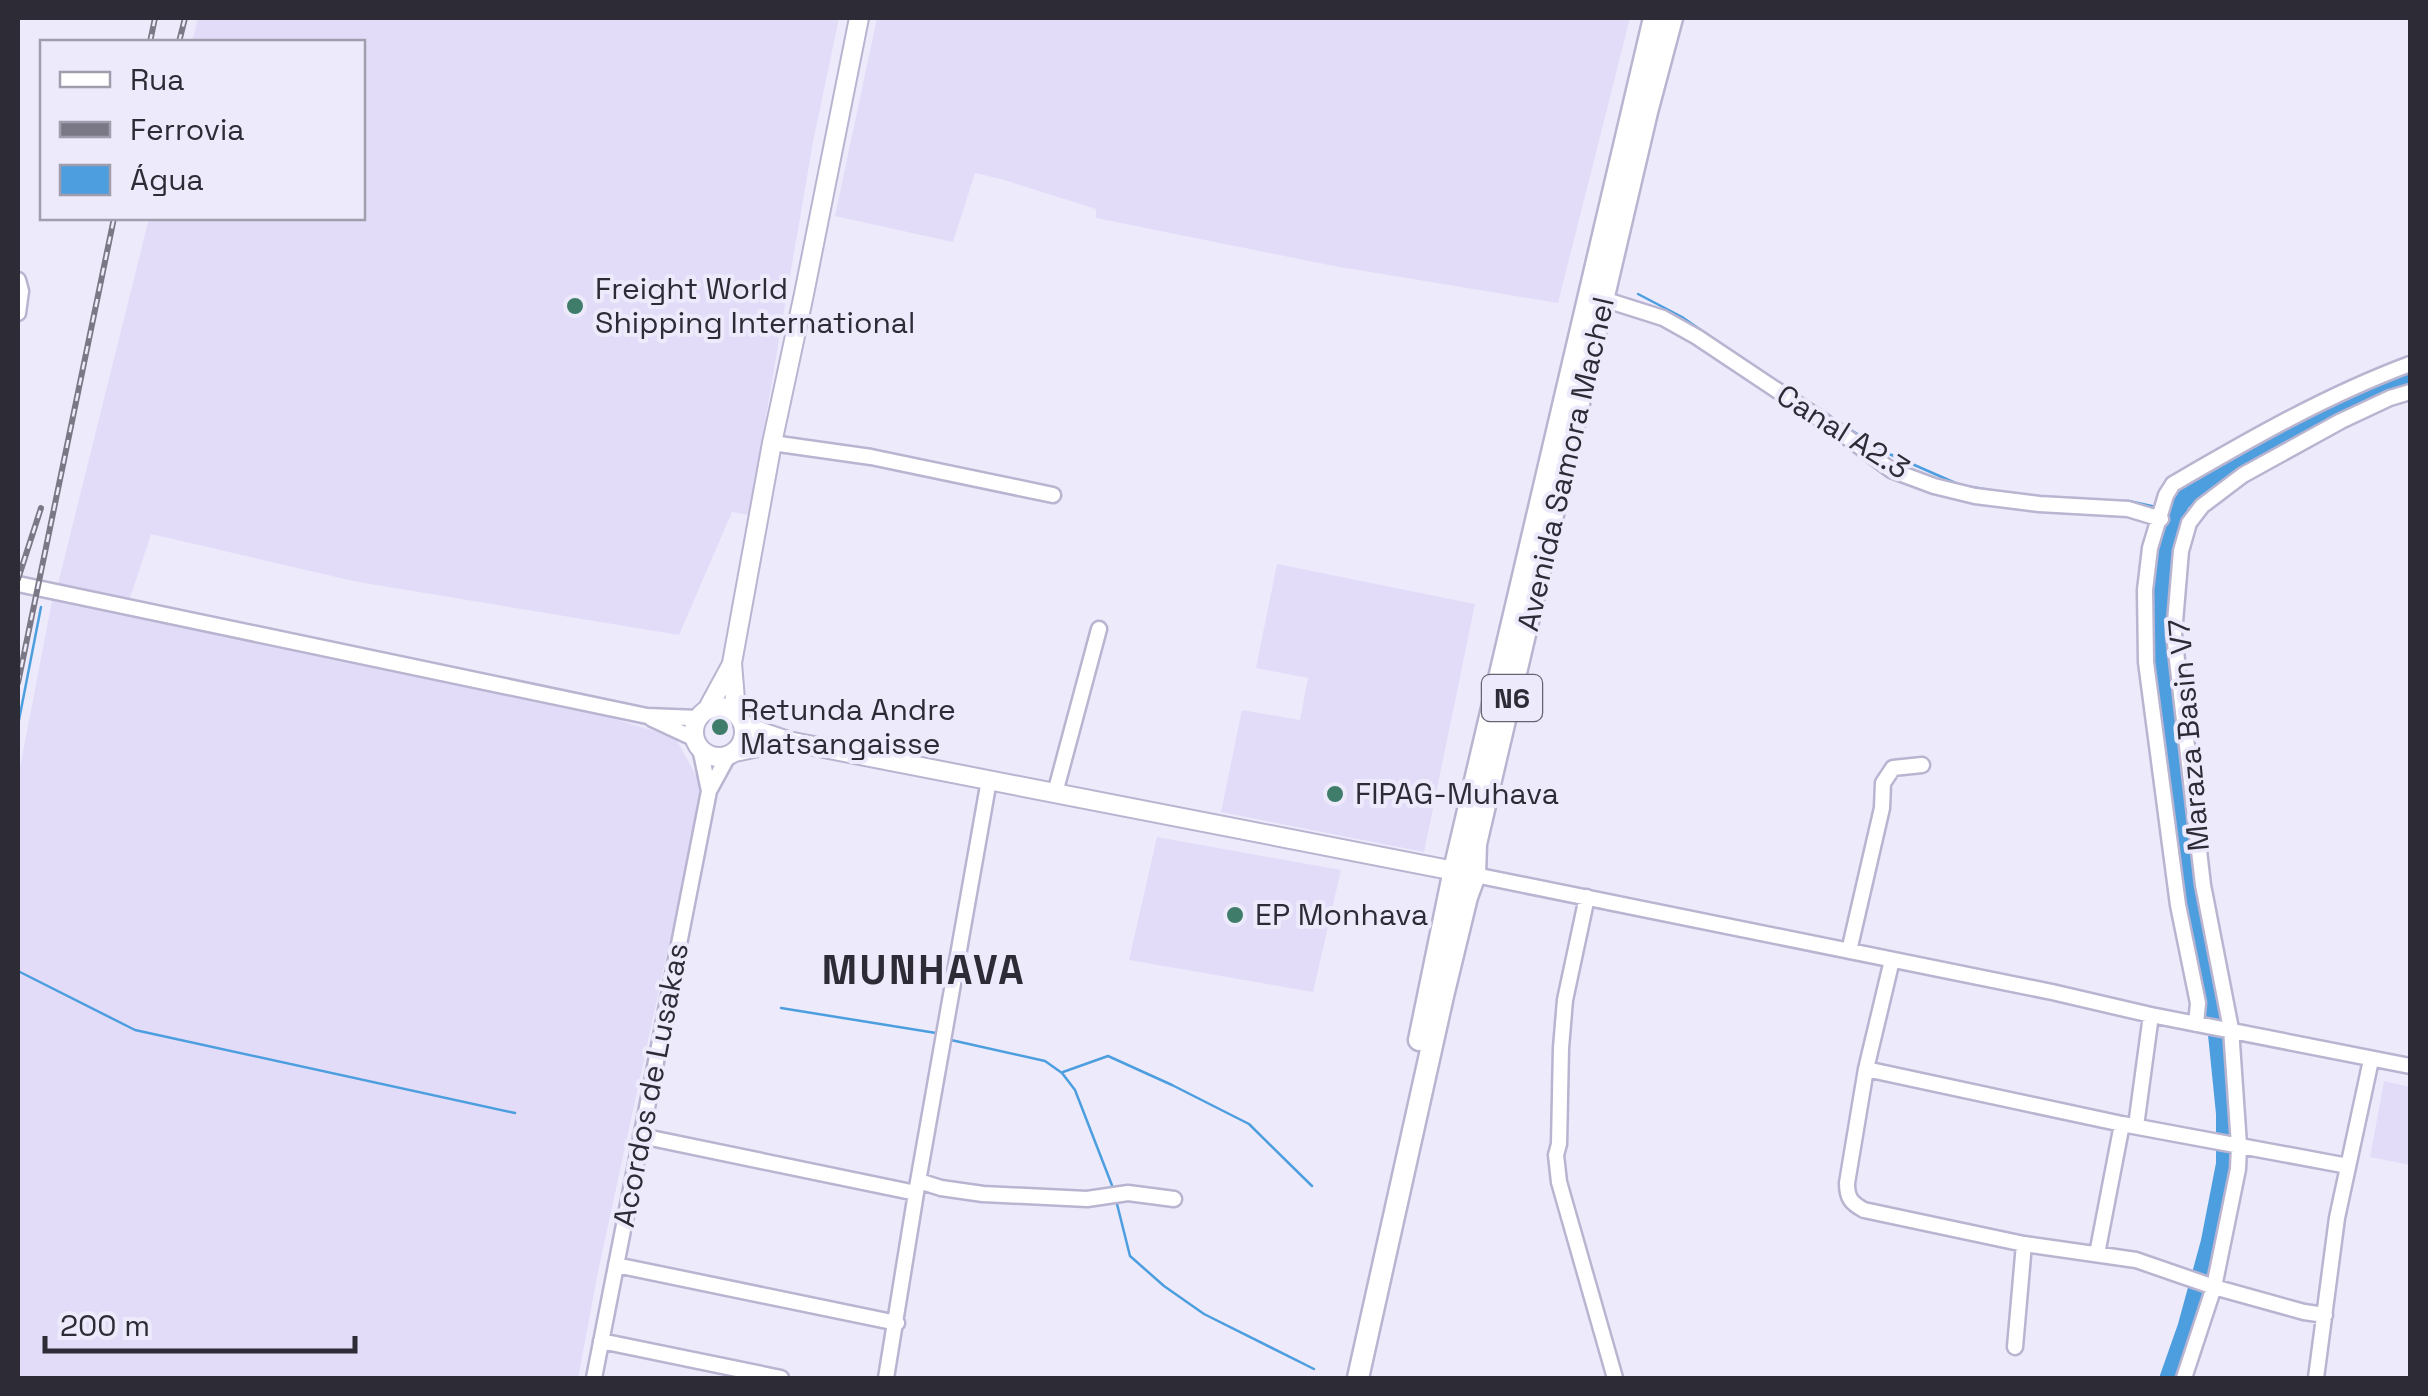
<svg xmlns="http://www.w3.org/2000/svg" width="2428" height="1396" font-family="'Space Grotesk',sans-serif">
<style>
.built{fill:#e2dcf9}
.water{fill:#4d9edf}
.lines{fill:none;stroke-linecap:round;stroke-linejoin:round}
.stream{stroke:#4d9edf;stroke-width:2.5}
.minor-casing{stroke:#b9b4d0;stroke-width:19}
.major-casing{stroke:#b9b4d0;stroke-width:22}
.highway-casing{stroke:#b9b4d0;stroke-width:25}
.minor{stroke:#fff;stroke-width:14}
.major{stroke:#fff;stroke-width:18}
.highway{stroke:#fff;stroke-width:20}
.rail-casing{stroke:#7b7886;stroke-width:6}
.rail{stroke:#edeafb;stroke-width:2.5;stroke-dasharray:8;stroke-linecap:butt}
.poi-dot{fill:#3f7d6a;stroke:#edeafb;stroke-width:4}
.labels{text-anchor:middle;stroke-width:8;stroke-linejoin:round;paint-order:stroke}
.shield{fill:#edeafb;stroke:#676471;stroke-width:2.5}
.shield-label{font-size:28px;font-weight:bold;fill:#2d2b36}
.poi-label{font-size:30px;fill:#2d2b36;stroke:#edeafb;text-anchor:start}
.street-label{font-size:30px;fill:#2d2b36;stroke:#edeafb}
.district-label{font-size:40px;font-weight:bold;letter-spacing:2.5px;fill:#2d2b36;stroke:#edeafb}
</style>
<rect width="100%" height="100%" fill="#edeafb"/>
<path class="built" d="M198,18H839L813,142L749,515L732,512L679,635L358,582L151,534L130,598L58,584L149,218H362V42H192Z
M877,18H1630L1558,303L1334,266L1096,218V209L1001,179L975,173L953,242L835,216Z
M1277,564L1475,604L1424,852L1221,812L1242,710L1300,720L1308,678L1256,668Z
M52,601L611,718L675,737L700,783L698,810L598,1272L578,1378H18V778Z
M1157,837L1341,870L1313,992L1129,960Z
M2384,1081L2410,1087V1165L2370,1157Z"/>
<path class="water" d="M2410,370V388L2273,453L2201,497L2188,508L2174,550L2169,632L2223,1015L2234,1134L2233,1167L2208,1293L2178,1378H2159L2178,1324L2201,1240L2216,1163V1114L2208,1035L2184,893L2152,656L2155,552L2174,493C2249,447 2326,398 2410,370Z"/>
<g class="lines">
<path class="stream" d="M1638,294L1682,317L1743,359
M1812,405L1887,453L1960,485L2013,494
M2110,501H2129L2156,507
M18,725L41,607
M18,971L135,1030L515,1113
M781,1008L936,1033
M951,1040L1045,1061L1062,1073L1075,1090L1113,1188
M1063,1072L1108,1056L1172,1085L1249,1124L1312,1186
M1116,1200L1130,1256L1164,1286L1204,1314L1314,1369"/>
<defs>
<path id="minor" d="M18,280L21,291L18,313
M1603,299L1663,318L1697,337L1844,435L1891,470L1934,486L1975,496L2039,504L2128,509L2161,519
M772,443L871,457L1053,495
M18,584L647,716L698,718
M652,719L695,739
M700,748L709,791
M1055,793L1099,629
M1475,875L2052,992L2151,1015L2410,1066
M1587,897L1565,1000L1561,1048L1559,1144L1556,1155L1559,1182L1615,1378
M1849,951L1882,808L1883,783L1893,768L1922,765
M1892,960L1866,1069L1847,1183C1847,1198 1851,1203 1864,1210L2024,1244L2136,1260L2214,1287L2304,1312L2325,1315
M2196,1024L2198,1003L2178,905L2146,662L2145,590L2150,548L2166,495L2173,484C2250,439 2327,395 2410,364
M1866,1069L2122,1124L2348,1166
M2136,1126L2151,1015
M641,1136L916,1193
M919,1181L941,1188L983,1194L1087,1199L1128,1193L1174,1199
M2097,1254L2122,1124
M616,1265L897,1323
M601,1341L781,1378
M2015,1347L2024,1244
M594,1378L709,791L728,756
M886,1378L916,1193L989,780
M2184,1378L2214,1287L2238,1169L2239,1145L2231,1029L2203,885L2174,634L2181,551L2189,523L2202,506L2243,475L2341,421L2390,398L2410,392
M2316,1378L2337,1218L2371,1060"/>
<path id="major" d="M694 732a25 25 0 1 1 50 0a25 25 0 1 1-50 0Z
M707,710L732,664
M736,712L732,663L772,443L804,294L859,18
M744,726L788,741L1475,875
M735,752L787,741"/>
<path id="highway" d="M1419,1040L1454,870L1654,18
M1358,1378L1443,996L1467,897L1475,875L1476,844L1647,112L1672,18"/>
</defs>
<use href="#minor" class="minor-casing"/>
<use href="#major" class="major-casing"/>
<use href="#highway" class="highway-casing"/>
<use href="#minor" class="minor"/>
<use href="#major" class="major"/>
<use href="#highway" class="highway"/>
<defs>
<path id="rail" d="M150,42L155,18
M179,42L185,18
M18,579L41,508
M18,683L114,218"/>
</defs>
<use href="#rail" class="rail-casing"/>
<use href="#rail" class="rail"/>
</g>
<g class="poi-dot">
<circle cx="575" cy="306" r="10"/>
<circle cx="720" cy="727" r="10"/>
<circle cx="1335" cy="794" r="10"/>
<circle cx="1235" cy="915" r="10"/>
</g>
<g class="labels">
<rect class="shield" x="1482" y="675" width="60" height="46" rx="8"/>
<g class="shield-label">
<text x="1512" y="708">N6</text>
</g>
<g class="poi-label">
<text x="595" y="299">Freight World<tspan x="595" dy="34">Shipping International</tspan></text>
<text x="740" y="720">Retunda Andre<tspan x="740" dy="34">Matsangaisse</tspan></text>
<text x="1355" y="804">FIPAG-Muhava</text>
<text x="1255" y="925">EP Monhava</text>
</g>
<g class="street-label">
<text transform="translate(1843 432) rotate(32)" y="10">Canal A2.3</text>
<text transform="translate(1566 464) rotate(-77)" y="10">Avenida Samora Machel</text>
<text transform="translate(2189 735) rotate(-95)" y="10">Maraza Basin V7</text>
<text transform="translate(651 1085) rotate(-79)" y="10">Acordos de Lusakas</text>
</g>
<g class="district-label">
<text x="924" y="984">MUNHAVA</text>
</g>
</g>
<rect width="2428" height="1396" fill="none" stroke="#2d2b36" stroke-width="40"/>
<rect x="40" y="40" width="325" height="180" fill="#edeafb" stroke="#a09eac" stroke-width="2.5"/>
<rect x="60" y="72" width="50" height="15" fill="#ffffff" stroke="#a09eac" stroke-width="2.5"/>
<text x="130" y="90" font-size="30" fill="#2d2b36">Rua</text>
<rect x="60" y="122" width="50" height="15" fill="#7b7886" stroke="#a09eac" stroke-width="2.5"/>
<text x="130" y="140" font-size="30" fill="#2d2b36">Ferrovia</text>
<rect x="60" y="165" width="50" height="30" fill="#4d9edf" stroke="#a09eac" stroke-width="2.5"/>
<text x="130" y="190" font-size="30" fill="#2d2b36">Água</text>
<path d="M45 1336v15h310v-15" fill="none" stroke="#2d2b36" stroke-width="5"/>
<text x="60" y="1336" font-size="30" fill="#2d2b36" stroke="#edeafb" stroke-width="8" paint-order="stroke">200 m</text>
</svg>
